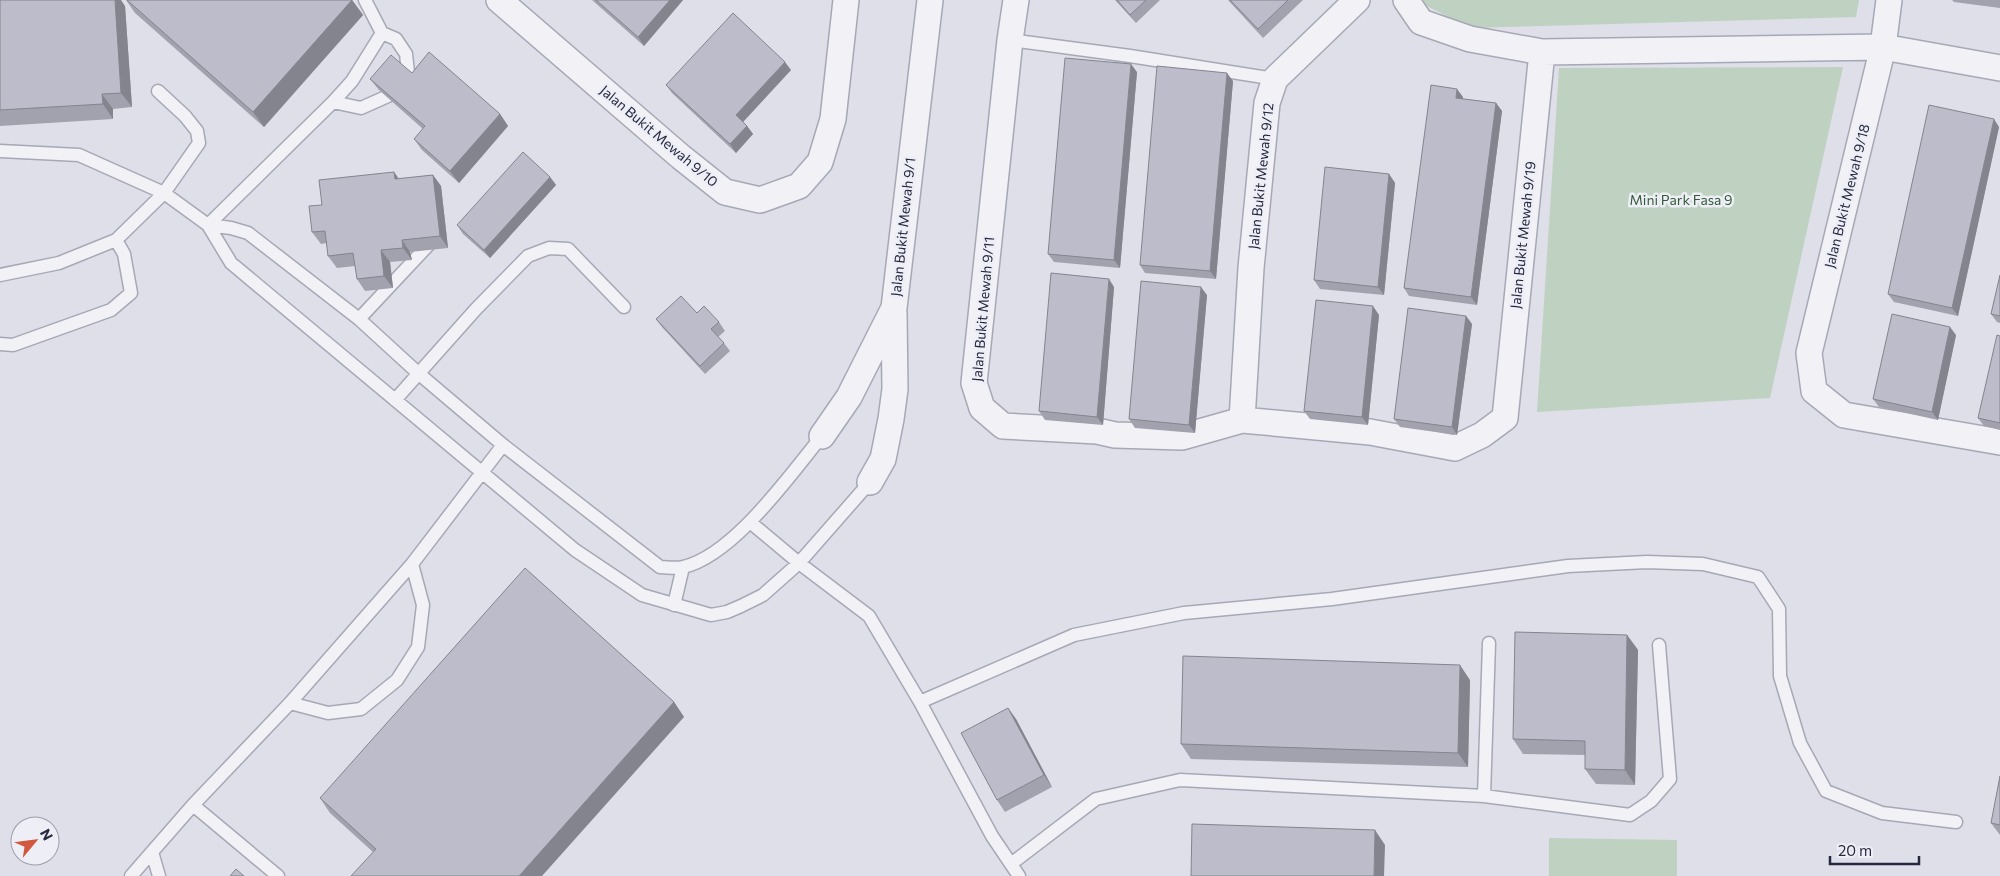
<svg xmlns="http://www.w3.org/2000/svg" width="2000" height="876" font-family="Commissioner,sans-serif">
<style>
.green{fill:#bfd2c1}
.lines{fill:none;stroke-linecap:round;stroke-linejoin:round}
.service-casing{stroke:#a7a8b6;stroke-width:15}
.minor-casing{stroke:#a7a8b6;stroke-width:28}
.service{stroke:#f1f1f6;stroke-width:12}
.minor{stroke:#f1f1f6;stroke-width:25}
.wall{fill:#a2a2af}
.shaded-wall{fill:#84848e}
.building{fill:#bcbccb;stroke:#84848e}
.labels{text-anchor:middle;stroke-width:5;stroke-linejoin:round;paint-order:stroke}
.street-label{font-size:14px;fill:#272840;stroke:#eeeff6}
.park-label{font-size:14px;fill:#345b39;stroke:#eeeff6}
</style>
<rect width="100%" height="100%" fill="#dedfe8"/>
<path class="green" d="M1422,0H1859L1856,17L1470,28L1423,4Z
M1843,67L1770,398L1537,412L1559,68Z
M1549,838L1677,840V876H1549Z"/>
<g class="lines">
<defs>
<path id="service" d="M1010,40L1130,56L1275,79
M333,102L361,108L388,96L402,82L408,72L406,54L396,39L382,33
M0,151L79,155L164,193L208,225L231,263L575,550L642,595L711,615L727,612L741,606L763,595L799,563L870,482
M208,225L231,228L248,233L359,319L418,373L503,445L660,567C667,567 676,569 683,567C733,556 790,475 822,436
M208,225L333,102L352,81L382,33L365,0
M0,275L59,263L116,240L164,193L199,143L197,131L185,116L158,91
M359,319L433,240
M0,344L13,345L111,310L131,293L124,254L116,240
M395,400L476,309L528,256L549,248L568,249L624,307
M750,522L799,563L869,616L920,702L992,836L1019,876
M674,605L683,567
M920,702L1074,635L1184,613L1332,599L1568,566L1647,562L1703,564L1758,577L1779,609L1780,676L1800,743L1826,791L1882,813L1956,822
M290,703L328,713L361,709L397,680L418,647L423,605L412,564
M1484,796L1489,643
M193,805L278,876
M152,852L159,876
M1011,864L1096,799L1180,780L1484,796L1630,815L1651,801L1670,779L1659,645
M131,876L193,805L290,703L412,564L503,445"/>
<path id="minor" d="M499,0L681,157L725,192L760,200L799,186L820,162L833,119L846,0
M1016,0L1010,40L974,383L982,408L1003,426L1097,431L1115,435L1182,437L1242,420
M1357,0L1275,79L1267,103L1251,268L1242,420L1370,432L1455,448L1482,435L1505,418L1542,52
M1406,0L1421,22L1470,39L1542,52L1883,47L2000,68
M1889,0L1883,47L1809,353L1814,391L1844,415L2000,442
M822,436L849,397L894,308L930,0
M870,482L883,459L891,419L895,389L894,313"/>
</defs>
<use href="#service" class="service-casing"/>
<use href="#minor" class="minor-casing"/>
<use href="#service" class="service"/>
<use href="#minor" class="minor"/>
</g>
<path class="wall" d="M0,0L125,6L132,107L113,109V119L0,126Z
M126,0H352L363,15L264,127L135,13Z
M592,0H683L644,46Z
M1115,0H1160L1136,23Z
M1228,0H1303L1263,38Z
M1952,0H2000V8L1954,2Z
M791,70L743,122L747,126L753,134L736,153L672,93L666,85Z
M1137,72L1120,268L1054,262L1048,254Z
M412,73L500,114L508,126L459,183L422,150L414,139L423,129L379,90L370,79Z
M1233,81L1216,279L1145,273L1140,265Z
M1463,97V99L1496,103L1502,111L1477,305L1409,296L1404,288Z
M1999,127L1958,316L1894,302L1888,294Z
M394,172L399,179L433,175L441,186L448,248L410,252L412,260L390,262L393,288L365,291L357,279L355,266L337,268L328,256L327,243L321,244L312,232L322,205Z
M1389,174L1395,183L1384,295L1320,289L1314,280Z
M550,177L556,185L490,258L463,234L457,225Z
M2000,275V323L1997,322L1991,314Z
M1114,287L1103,425L1045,420L1039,411Z
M1207,295L1195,433L1135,428L1129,419Z
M697,313L719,322L725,331L718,337L724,343L730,351L705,374L662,327L656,319Z
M1379,315L1368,425L1310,419L1304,411Z
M1466,316L1472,324L1457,435L1400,427L1394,419Z
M1956,335L1938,420L1879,407L1873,399Z
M2000,336V430L1984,426L1978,418Z
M1627,635L1638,650L1635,785L1596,784L1585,769V755L1523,754L1513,739Z
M1470,680L1468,767L1191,759L1181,744Z
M674,702L684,717L373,852L330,813L320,798Z
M1008,708L1016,719L1052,787L1005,812L997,800Z
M2000,776V835L1991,823Z"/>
<path class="shaded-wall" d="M115,0H121L125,6L132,107L121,93Z
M352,0L363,15L264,127L253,112Z
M670,0H683L644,46L638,37Z
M785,62L791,70L742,123L736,115Z
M1131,64L1137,72L1120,268L1114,260Z
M1227,73L1233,81L1216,279L1210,271Z
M1457,89L1463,97L1462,106L1456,98Z
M102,94L113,109V119L103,104Z
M1496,103L1502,111L1477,305L1471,297Z
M500,114L508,126L459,183L450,171Z
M1994,119L1999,127L1958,316L1952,308Z
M747,126L753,134L736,153L730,144Z
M394,172L402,184L395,179Z
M1389,174L1395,183L1384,295L1378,287Z
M433,175L441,186L448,248L440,236Z
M550,177L556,185L490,258L484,250Z
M402,240L410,252L412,260L403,248Z
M381,250L390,262L393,288L384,276Z
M1109,279L1114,287L1103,425L1097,417Z
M1201,287L1207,295L1195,433L1189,425Z
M1373,306L1379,315L1368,425L1362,417Z
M1466,316L1472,324L1457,435L1452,427Z
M1950,327L1956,335L1938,420L1932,412Z
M1627,635L1638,650L1635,785L1625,770Z
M1460,665L1470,680L1468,767L1458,753Z
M674,702L684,717L542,876H519Z
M1008,708L1016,719L1052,787L1044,775Z
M1375,830L1385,845L1384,876H1374Z"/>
<path class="building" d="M0,0H115L121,93L102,94L103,104L0,110Z
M127,0H352L253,112Z
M596,0H670L638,37Z
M1117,0H1146L1130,15Z
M1230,0H1288L1258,29Z
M733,13L785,62L736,115L747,126L730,144L666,85Z
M429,52L500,114L450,171L414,139L425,126L370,79L391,55L412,73Z
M1065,58L1131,64L1114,260L1048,254Z
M1157,66L1227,73L1210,271L1140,265Z
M1431,85L1457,89L1456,98L1496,103L1471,297L1404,288Z
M1929,105L1994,119L1952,308L1888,294Z
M523,152L550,177L484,250L457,225Z
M1325,167L1389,174L1378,287L1314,280Z
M394,172L395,179L433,175L440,236L402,240L403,248L381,250L384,276L357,279L353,253L328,256L325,231L312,232L309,206L322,205L319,180Z
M1051,273L1109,279L1097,417L1039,411Z
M2000,275V316L1991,314Z
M1141,281L1201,287L1189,425L1129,419Z
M681,296L697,313L704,306L719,322L711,329L724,343L700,366L656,319Z
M1316,300L1373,306L1362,417L1304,411Z
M1408,308L1466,316L1452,427L1394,419Z
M1892,314L1950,327L1932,412L1873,399Z
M1997,335L2000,336V423L1978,418Z
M525,568L674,702L519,876H351L376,849L320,798Z
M1515,632L1627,635L1625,770L1585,769V741L1513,739Z
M1183,656L1460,665L1458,753L1181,744Z
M1008,708L1044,775L997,800L961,733Z
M2000,776V825L1991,823Z
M1192,824L1375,830L1374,876H1191Z
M236,869L244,876H230Z"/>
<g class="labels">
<g class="street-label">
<text transform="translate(659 136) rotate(40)" y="5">Jalan Bukit Mewah 9/10</text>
<text transform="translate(1261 176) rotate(-84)" y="5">Jalan Bukit Mewah 9/12</text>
<text transform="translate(1847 196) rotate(-76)" y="5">Jalan Bukit Mewah 9/18</text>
<text transform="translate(903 227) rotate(-84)" y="5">Jalan Bukit Mewah 9/1</text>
<text transform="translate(1523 235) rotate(-84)" y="5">Jalan Bukit Mewah 9/19</text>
<text transform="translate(983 309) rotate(-85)" y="5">Jalan Bukit Mewah 9/11</text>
</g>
<g class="park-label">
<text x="1681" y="205">Mini Park Fasa 9</text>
</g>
</g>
<g transform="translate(35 841) rotate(61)"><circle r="24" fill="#eeeff6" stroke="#9e9fad"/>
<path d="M0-4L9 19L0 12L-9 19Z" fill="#d05940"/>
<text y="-8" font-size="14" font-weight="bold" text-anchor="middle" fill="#272840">N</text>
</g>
<path d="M1830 856v8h89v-8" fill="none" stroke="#272840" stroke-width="2.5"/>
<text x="1838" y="856" font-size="15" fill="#272840" stroke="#eeeff6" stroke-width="4" paint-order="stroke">20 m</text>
</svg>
